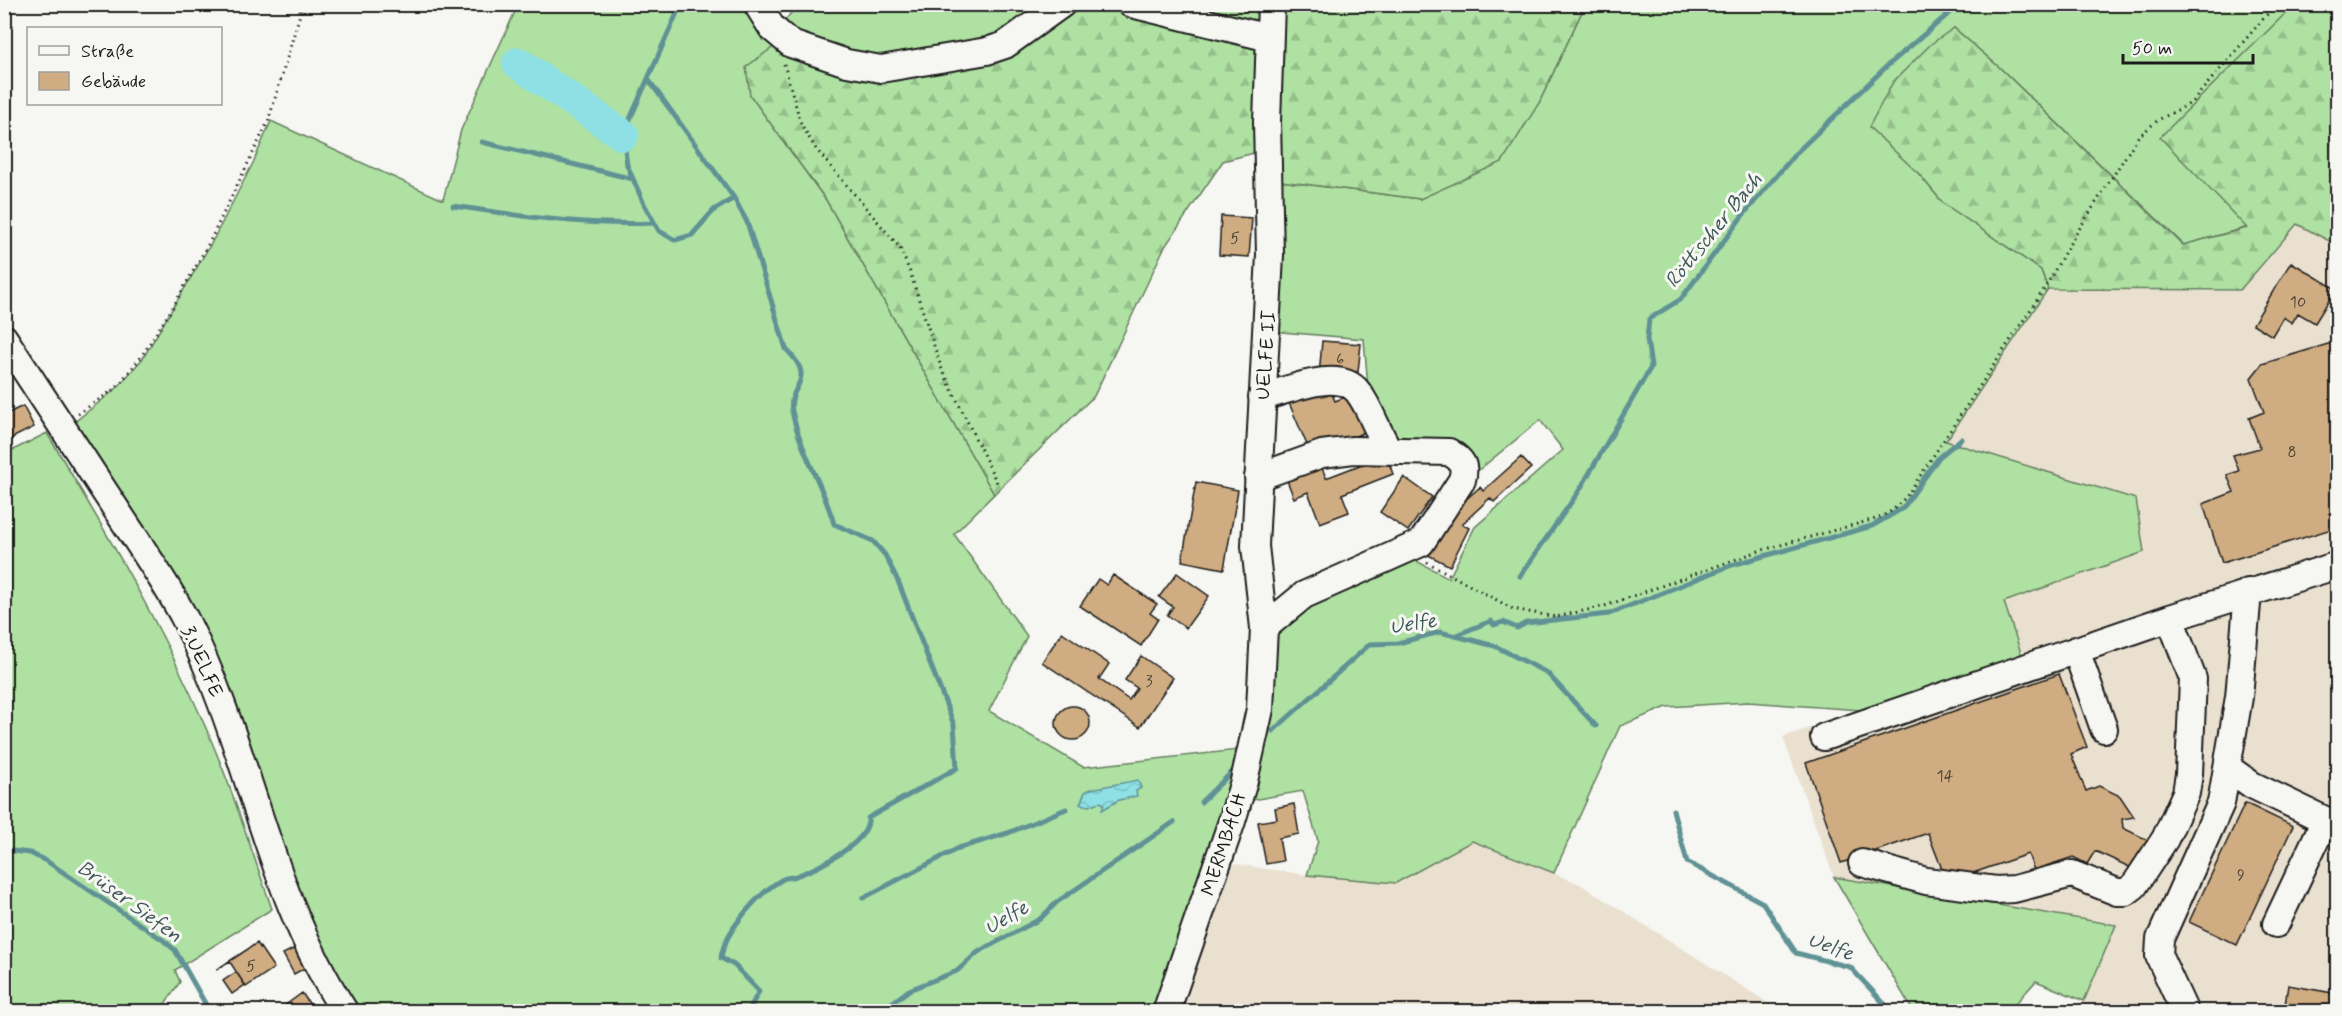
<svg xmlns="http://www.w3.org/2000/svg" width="2342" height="1016" font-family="Mynerve,sans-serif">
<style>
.built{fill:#eae0d0}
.grass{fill:#aee1a2;stroke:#657e5f;stroke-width:1.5}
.forest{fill:url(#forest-firs);stroke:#657e5f;stroke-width:1.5}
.water{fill:url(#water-waves);stroke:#609295;stroke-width:1.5}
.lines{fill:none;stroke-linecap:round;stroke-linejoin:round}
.stream{stroke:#609295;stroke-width:5}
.river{stroke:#8ee0e5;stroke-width:32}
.building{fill:#cfac81;stroke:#1c1c1c;stroke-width:1.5}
.minor-casing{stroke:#1c1c1c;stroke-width:30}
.path{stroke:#1c1c1c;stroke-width:3;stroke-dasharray:1.5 4.5;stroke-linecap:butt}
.minor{stroke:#f6f6f2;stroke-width:26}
.labels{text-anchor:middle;stroke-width:6;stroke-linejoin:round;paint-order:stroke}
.number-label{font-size:16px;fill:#494035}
.street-label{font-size:20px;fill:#1c1c1c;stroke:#f6f6f2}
.water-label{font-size:21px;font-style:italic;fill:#3e5758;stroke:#f6f6f2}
</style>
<defs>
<pattern id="forest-firs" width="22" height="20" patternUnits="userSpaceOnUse" patternTransform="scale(1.5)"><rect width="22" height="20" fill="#aee1a2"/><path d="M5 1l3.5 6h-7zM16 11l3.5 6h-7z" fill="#95c08b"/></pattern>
<pattern id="water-waves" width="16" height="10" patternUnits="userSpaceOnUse" patternTransform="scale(1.5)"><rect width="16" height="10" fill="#8ee0e5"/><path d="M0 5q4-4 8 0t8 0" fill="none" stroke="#7ac0c4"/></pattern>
</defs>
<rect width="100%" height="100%" fill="#f6f6f2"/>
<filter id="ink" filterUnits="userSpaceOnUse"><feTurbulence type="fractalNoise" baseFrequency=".0167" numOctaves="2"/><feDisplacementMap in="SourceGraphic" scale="12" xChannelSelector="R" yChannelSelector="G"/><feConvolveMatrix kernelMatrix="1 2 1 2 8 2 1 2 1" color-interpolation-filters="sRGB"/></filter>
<g filter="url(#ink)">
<path class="built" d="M2298,224L2337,246V1011H2080L2116,925L1834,877L1783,737L2021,656L2003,602L2144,552L2136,499L1946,441L2048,289L2240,291Z
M1472,841L1580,884L1781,1011L1168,1012L1222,862L1307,875L1396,883Z"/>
<path class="grass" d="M518,5H755L783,40L750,95L826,200L994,494L954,534L1027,636L989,711L1083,767L1247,749L1163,1011H358L339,984L314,936L249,758L72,424L117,388L143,358L212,242L253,163L271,121L443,200L461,130Z
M797,5H1056L1017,36L882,67L778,30Z
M1141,5H1267L1266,33Z
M1585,5H2295L2161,137L2248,227L2184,245L2000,68L1954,28L1919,174L1943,203L2041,270L2048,289L1946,441L2136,499L2144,552L2004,602L2022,656L1861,710L1748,702L1667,707L1620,726L1554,873L1472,841L1396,883L1307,875L1318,841L1303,791L1241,802L1267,629L1403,554L1449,578L1475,527L1563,450L1540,420L1475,473L1467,450L1395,447L1368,387L1364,339L1270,331L1273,180L1420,199L1539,103Z
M47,433C114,545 181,658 227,780C243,823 257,866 272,909L175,970L180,982L160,1011H5V454Z
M1834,877L2116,925L2084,1001L2036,981L2009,1011H1913Z"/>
<path class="forest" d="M2295,4L2337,5V245L2297,224L2240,290L2048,289L2041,270L1943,203L1919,174L1869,127L1893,82L1931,44L1954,28L2000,68L2183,245L2247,228L2160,137Z
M1068,5H1124L1267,41L1266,150L1223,161L1164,248L1094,396L994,494L826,200L750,95L746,67L783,40L826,59L967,57Z
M1274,5H1585L1539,103L1502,162L1420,199L1273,180Z"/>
<path class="water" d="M1138,780L1141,788L1136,791L1137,796L1119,800L1102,810L1104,804L1100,802L1089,806L1080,804L1085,792L1091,789Z"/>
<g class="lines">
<path class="stream" d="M681,4L623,135L627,165L644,204L659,231L675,240L692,235L714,210L734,198L747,222L786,349C819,382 787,384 792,411C800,451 823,485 834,524L873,541L885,555L898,581L954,725L957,768L868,818C871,842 816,869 796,876C792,878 786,877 783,879C759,892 724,932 721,958L734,965L759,991L748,1012
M648,79L734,198
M482,142L633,179
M453,206C520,216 586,226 654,223
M1520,576L1579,491L1651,367L1647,339L1649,319L1681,299L1743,215L1797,152L1887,66L1960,4
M1454,636L1491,621L1494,625L1503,622L1517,628L1526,623L1609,614L1732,565L1872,526L1903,508L1939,457L1961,439
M1273,731L1370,644L1398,643L1440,632L1495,646L1547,673L1596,726
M1201,802L1237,767
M1673,810L1687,862L1763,903L1796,953L1850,967L1892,1012
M4,850L30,853L48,862L163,940L175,950L210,1012
M863,898L959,848L1008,833L1066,809
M880,1012L909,990L957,971L978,952L1040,919L1057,902L1174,822"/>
<path class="river" d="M518,63L623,135"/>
</g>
<path class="building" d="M1221,216L1252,218L1249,257L1219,255Z
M2291,262L2336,289L2315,323L2298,313L2292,323L2283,317L2272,336L2253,324Z
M1322,341L1361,344L1358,372L1349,371L1348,378L1319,376Z
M2338,341V527L2222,563L2203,504L2234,492L2227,475L2239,471L2233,455L2260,448L2249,418L2264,412L2251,378L2262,364Z
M1329,387L1335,401L1348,396L1353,407L1359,404L1370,430L1304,457L1300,448L1307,445L1289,403Z
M23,406L34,427L4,442V415Z
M1386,455L1393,474L1342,494L1349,512L1320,523L1308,492L1294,498L1284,473L1319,460L1326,478Z
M1521,457L1531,468L1494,502L1490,498L1462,524L1469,528L1450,566L1428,555L1448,515L1480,487L1483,491Z
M1404,477L1432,497L1408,531L1380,512Z
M1196,482L1238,490L1224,569L1182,561Z
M1177,573L1209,596L1186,628L1167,615L1173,607L1159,597Z
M1113,575L1157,604L1150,613L1158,619L1141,646L1080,606L1098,579L1107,585Z
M1062,632L1109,664L1099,679L1129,700L1137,688L1125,680L1141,656L1173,678L1140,727L1042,662Z
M2059,674L2087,747L2071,754L2086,791L2099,786L2120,796L2134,817L2122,819L2123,828L2152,842L2138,871L2095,851L2087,864L2073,857L2034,870L2028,854L1947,882L1928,833L1841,863L1806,763Z
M1056 723a17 17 0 1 1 34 0a17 17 0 1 1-34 0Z
M2245,803L2293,826L2237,945L2189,922Z
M1294,804L1299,834L1279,838L1283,861L1266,864L1258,822L1277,819L1275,808Z
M257,943L274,968L246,987L230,962L216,970Z
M295,948L305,968L294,974L283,954Z
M236,972L245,985L232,994L223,981Z
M2288,985L2338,994V1012H2284Z
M302,993L313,1009L309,1012H276Z"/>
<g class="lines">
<defs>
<path id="minor" d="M757,4L772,28L791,44L847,63L881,69L987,51L1005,45L1062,4
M1131,4L1269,38
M4,338C41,395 79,452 116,509C140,546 166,582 186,621C250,747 267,892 345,1012
M1262,397C1287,391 1339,367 1358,392C1371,409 1377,432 1389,450
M1258,477L1322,454L1353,450L1449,452C1462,460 1466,465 1462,480L1421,543L1304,595L1264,628
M2076,650L2104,729
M1824,737L2170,618L2338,565
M2228,768L2252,785L2325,820L2276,924
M1862,863L1926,881L1996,890L2014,889L2072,874L2117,892H2126L2134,886L2165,839L2186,793L2189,774L2193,679L2170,618
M1166,1012L1232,821L1244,781L1260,709L1264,628L1255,546L1270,255L1267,122L1271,4
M2185,1012L2159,956L2160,939L2221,803L2239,697L2248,592"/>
</defs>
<use href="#minor" class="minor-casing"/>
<path class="path" d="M784,64L801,124L816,149L900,248L910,272L941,367L998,485
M78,414L116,388L141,357L173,307L210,241L268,122L303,4
M1427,562L1513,609L1556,617L1605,606L1759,551L1879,518L1893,510L1906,497L2045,288L2067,248L2138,137L2158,120L2191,103L2276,4"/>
<use href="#minor" class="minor"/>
</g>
</g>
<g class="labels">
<g class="number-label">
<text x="1235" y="243">5</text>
<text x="2298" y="307">10</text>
<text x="1340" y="364">6</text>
<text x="2292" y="457">8</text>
<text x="1149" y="686">3</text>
<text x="1945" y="781">14</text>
<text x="2241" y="880">9</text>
<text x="251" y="971">5</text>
</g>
<g class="street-label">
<text transform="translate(1265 355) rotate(-86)" y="7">UELFE II</text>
<text transform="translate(203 661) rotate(66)" y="7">3.UELFE</text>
<text transform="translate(1223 844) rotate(-72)" y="7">MERMBACH</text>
</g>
<g class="water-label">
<text transform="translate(1713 230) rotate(-51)" y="7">Röttscher Bach</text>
<text transform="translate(1413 623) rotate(-8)" y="7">Uelfe</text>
<text transform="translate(130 901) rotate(36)" y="7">Brüser Siefen</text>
<text transform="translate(1006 917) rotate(-30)" y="7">Uelfe</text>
<text transform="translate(1831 946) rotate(20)" y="7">Uelfe</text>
</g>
</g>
<rect width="2342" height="1016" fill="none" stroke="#f6f6f2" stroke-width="24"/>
<rect x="12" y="12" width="2318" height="992" fill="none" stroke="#1c1c1c" stroke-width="2" filter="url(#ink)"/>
<rect x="27" y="27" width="195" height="78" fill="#f6f6f2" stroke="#9f9f9c" stroke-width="1.5"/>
<rect x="39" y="46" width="30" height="9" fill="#f6f6f2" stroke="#9f9f9c" stroke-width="1.5"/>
<text x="81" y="57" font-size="18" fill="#1c1c1c">Straße</text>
<rect x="39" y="72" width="30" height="18" fill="#cfac81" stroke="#9f9f9c" stroke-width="1.5"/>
<text x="81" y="87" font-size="18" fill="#1c1c1c">Gebäude</text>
<path d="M2123 54v9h130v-9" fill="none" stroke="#1c1c1c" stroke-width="3"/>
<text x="2132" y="54" font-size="18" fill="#1c1c1c" stroke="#f6f6f2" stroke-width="4.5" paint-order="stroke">50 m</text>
</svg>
